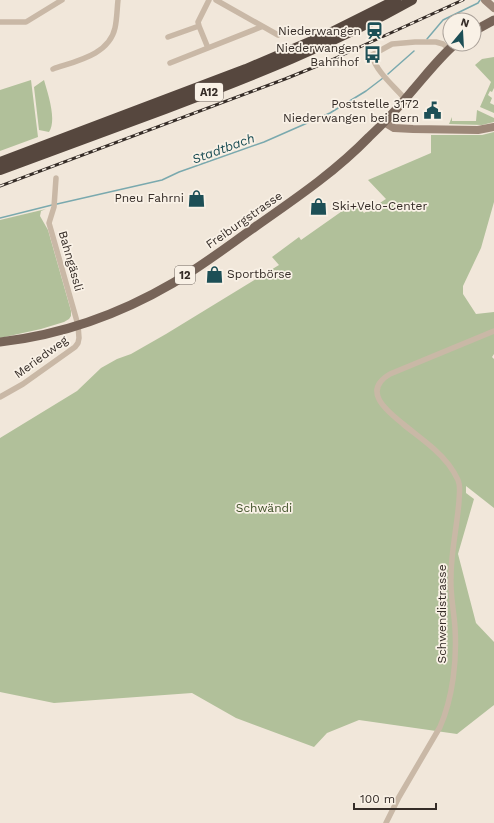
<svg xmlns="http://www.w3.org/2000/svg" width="494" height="823" font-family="'Work Sans',sans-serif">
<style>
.green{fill:#b1c09a}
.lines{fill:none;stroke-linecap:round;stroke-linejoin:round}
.stream{stroke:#7aa9ae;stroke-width:1.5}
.minor{stroke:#c9b8a6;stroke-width:5.5}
.secondary{stroke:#9c8778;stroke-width:8}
.primary{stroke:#776458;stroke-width:9}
.motorway{stroke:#56473e;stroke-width:10}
.rail-casing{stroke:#352c27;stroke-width:3}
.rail{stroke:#f9f1e6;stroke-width:1.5;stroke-dasharray:4.5;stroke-linecap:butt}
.labels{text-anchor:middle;stroke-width:3.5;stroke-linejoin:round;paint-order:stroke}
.shield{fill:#f9f1e6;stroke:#706760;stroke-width:1}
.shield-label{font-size:11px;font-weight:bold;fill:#352c27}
.poi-label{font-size:12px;fill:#352c27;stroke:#f9f1e6;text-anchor:end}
.street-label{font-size:12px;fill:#352c27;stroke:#f9f1e6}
.park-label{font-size:12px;fill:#42532b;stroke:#f9f1e6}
.water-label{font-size:13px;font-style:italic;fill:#1d4f56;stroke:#f9f1e6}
</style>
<rect width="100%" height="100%" fill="#f1e7da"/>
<path class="green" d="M494,57V88L492,92L490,91L488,95L492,98L490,103L494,105V113L480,107L491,82L475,65L482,59Z
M31,80L38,137L0,151V90Z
M44,80C48,94 57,120 49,132L39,130L34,87Z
M477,110L494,118V122L482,125L449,124L452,117V121H476Z
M494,132V202L481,248L463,286V294L476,314L494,312V354L492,357L494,359V508L466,486V493L474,499L458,554L476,623L494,642V705L457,734L359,720L327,733L314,747L236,718L192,693L54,703L0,692V438L77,391L101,368L117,359L131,354L166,334L279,265L272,257L299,237L301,240L355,202L364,213L386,199L368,180L431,153V135H482Z
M46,209L41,211L40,216L48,230L71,311V316L69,319L64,322L41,329L0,338V220Z"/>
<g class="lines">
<path class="stream" d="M427,39L443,20L478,3L480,0
M388,74L414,51
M57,204L162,180L179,172L264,142L330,113L366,91L383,78
M0,218L52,205"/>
<path class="minor" d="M216,0L278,35
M0,22H26L62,0
M199,26L208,48
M168,37L199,26L198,22L209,0
M170,63L261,27
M53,69C76,61 109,55 115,28C117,19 117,9 118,0
M405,99C394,86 376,72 372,55L392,44L415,42H436L443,44L449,49
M0,397L23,384L75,347L78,343L79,338L78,325L49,223L54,207L56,178
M386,823L399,797L440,727C453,697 457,660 455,628C454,611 450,594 451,577C451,552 457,527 459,501C459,495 461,487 458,480C453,469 443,457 434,449C424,440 414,433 403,424C387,411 361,391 390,374L494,331"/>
<path class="secondary" d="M485,0L494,8
M384,122L394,128L413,129L478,130L494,127"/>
<path class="primary" d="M474,31L494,20
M0,342C61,335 120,314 173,283C202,266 228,246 255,227C295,199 335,172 369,137C384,123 399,107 412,91C426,75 439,58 455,44"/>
<path class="motorway" d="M0,162L246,69L328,34L396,0
M0,170C55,150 110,129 165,109C250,77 334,44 412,0"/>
<defs>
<path id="rail" d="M0,186L285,79L327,62L463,0"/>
</defs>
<use href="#rail" class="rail-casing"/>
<use href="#rail" class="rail"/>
</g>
<defs>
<symbol id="station-bare" viewBox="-9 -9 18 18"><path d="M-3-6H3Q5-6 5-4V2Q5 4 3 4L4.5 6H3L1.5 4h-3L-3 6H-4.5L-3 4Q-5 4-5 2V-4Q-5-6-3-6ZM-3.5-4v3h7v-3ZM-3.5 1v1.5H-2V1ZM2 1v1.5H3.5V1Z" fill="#1d4f56" stroke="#f9f1e6" stroke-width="2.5" paint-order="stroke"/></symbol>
<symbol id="bus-bare" viewBox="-9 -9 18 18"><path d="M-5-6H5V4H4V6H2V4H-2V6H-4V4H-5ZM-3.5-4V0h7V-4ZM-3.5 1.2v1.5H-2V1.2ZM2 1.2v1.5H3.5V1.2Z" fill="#1d4f56" stroke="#f9f1e6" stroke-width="2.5" paint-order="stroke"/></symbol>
<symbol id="civic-bare" viewBox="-9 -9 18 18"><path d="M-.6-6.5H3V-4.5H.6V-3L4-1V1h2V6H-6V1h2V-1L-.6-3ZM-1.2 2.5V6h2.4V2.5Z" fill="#1d4f56" stroke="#f9f1e6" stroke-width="2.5" paint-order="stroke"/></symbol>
<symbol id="shop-bare" viewBox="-9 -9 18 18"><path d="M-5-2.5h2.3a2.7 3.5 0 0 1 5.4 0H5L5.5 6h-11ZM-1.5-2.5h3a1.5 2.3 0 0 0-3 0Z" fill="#1d4f56" stroke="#f9f1e6" stroke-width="2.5" paint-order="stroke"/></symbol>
</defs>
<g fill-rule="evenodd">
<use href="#station-bare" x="362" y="18" width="25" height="25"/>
<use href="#bus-bare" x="360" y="42" width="25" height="25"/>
<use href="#civic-bare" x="420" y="98" width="25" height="25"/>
<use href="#shop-bare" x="184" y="186" width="25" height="25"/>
<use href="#shop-bare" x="306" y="194" width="25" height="25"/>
<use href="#shop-bare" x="202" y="262" width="25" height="25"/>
</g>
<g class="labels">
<g class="shield">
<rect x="195" y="83" width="28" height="18" rx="3"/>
<rect x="175" y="266" width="20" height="18" rx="3"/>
</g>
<g class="shield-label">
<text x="209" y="96">A12</text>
<text x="185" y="279">12</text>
</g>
<g class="poi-label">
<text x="361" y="35">Niederwangen</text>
<text x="359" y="52">Niederwangen<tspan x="359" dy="14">Bahnhof</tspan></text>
<text x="419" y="108">Poststelle 3172<tspan x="419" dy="14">Niederwangen bei Bern</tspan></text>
<text x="184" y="202">Pneu Fahrni</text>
<text x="332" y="210" text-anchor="start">Ski+Velo-Center</text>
<text x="227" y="278" text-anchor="start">Sportbörse</text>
</g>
<g class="street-label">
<text transform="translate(244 220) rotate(-35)" y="4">Freiburgstrasse</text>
<text transform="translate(71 261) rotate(74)" y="4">Bahngässli</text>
<text transform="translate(41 357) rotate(-36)" y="4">Meriedweg</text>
<text transform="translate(442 614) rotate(-90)" y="4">Schwendistrasse</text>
</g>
<g class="park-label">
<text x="264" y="512">Schwändi</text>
</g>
<g class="water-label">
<text transform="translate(223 148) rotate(-20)" y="5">Stadtbach</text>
</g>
</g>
<g transform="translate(462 32) rotate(18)"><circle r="19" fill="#f9f1e6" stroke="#aba29a"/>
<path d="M0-3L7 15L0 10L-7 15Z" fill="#1d4f56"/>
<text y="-6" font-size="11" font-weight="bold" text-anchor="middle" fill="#352c27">N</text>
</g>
<path d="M354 803v6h82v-6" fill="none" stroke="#352c27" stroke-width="2"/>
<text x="360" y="803" font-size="12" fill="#352c27" stroke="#f9f1e6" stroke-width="3" paint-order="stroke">100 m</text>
</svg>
